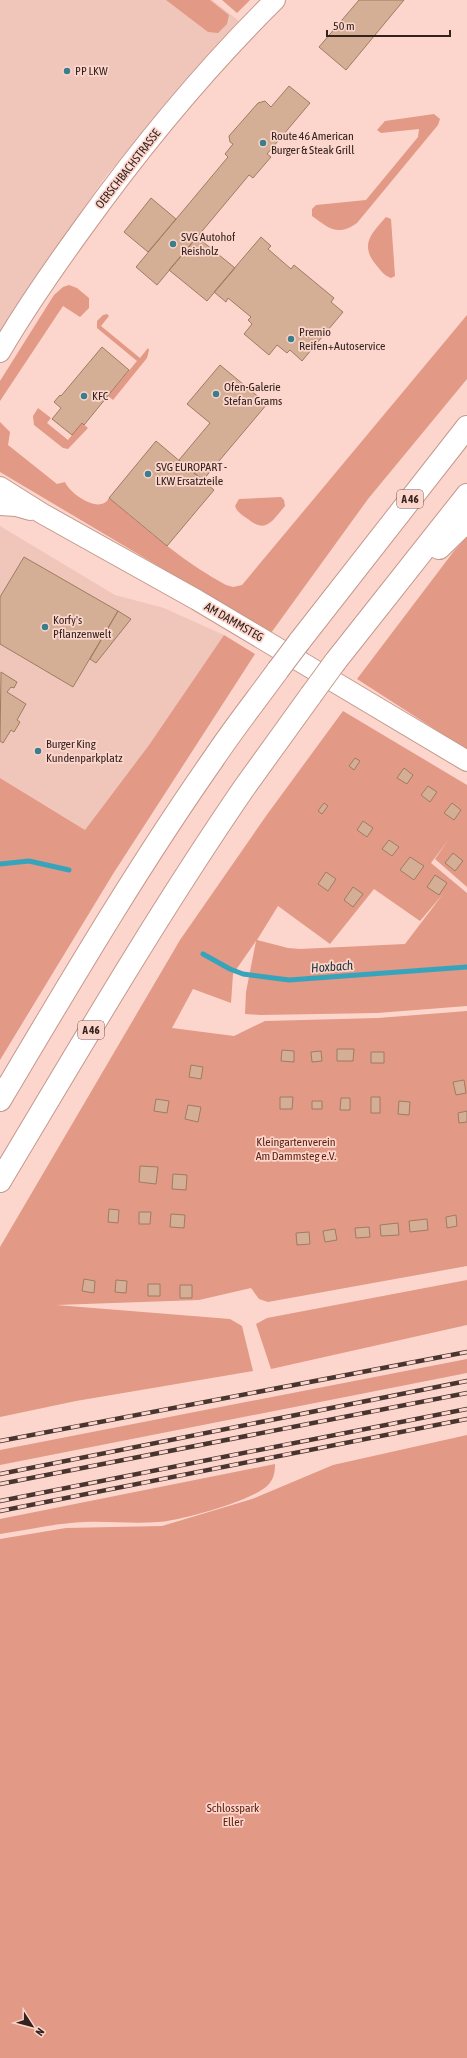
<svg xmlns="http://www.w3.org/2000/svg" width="467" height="2058" font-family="'Asap Condensed',sans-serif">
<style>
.built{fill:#f1c6ba}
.green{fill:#e29985;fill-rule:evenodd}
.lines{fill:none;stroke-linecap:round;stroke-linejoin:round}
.stream{stroke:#38a4bc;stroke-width:5}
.building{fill:#d4af95;stroke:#9e7b63}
.secondary-casing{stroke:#c4988c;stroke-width:22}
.highway-casing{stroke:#c4988c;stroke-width:24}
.secondary{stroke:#fff;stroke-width:20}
.highway{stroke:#fff;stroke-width:22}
.rail-casing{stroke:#483530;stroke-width:4.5}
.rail{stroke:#fcd6cc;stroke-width:3;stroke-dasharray:9;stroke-linecap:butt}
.highway-bridge-casing{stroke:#c4988c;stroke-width:24;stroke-linecap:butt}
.highway-bridge{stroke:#fff;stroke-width:22}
.poi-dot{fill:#3a7d8d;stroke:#fcd6cc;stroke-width:1.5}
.labels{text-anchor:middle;stroke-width:3.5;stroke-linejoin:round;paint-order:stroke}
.shield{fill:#fcd6cc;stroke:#6f5852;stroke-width:1}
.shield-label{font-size:11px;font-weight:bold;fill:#33221d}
.poi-label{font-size:12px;fill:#33221d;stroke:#fcd6cc;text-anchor:start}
.street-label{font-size:12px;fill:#33221d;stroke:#fcd6cc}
.park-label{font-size:12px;fill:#5b1e0d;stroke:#fcd6cc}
.water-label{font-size:13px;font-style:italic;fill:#1c3339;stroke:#fcd6cc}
</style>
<rect width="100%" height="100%" fill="#fcd6cc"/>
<path class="built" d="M0,0H212L239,21L106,176L19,302L0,332Z
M0,526L115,595L164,608L224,635L149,745L85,830L0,778Z"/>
<path class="green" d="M166,0H210L229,15L227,24L218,33L208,32Z
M222,0H250L237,13Z
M434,114L440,119L438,125L357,223C337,237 329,228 312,216V209L316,205L366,200L418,137L419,129L381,133L377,130L385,121Z
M386,217L391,219L395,276L391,278C385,276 381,271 377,266C359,245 371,234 386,217Z
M69,285L77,288L89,298V308L80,317L63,306L0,401V381L54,295L63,287Z
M107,314L109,316L101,326L140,358L148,348L149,350L147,358L113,400L108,396L137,361L97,328V321L103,315Z
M467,315V379L368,499L271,633L0,472V422L10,432L8,445L57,484L65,482C70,494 100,515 109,498C147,530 182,561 226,585L233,587L242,585Z
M38,408L51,418L47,423L68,440L82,423L88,428L68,449L63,448L34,425L33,416Z
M281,497L284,500L285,506C272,521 266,534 248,519C242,515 237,512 235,506L239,499Z
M467,537V750L357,679L454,551Z
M224,635L255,654L113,874L0,1060V778L85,830L149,745Z
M343,711L467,785V887L435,859L449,839L431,863L467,893V1006L377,1013L260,1015L245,1014L246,992L256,941L233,974L231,1003L193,989L172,1028L234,1036L265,1021L378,1018L467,1011V1266L268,1302L259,1299L251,1288L199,1300L56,1305L230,1319L242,1326L253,1371L76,1401L0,1417V1247L180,940L266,816ZM374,889L420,921L443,894L405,944L300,949L288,948L257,940L278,906L330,944Z
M467,1280V1325L271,1369L256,1324L267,1318Z
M467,1359V1373L0,1465V1450Z
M467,1435V2058H0V1539L66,1528L162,1526L252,1499L333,1465Z
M275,1464C275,1472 274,1478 269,1484C256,1500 179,1521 158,1522C133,1524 109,1521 85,1522C56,1523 28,1530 0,1534V1519Z"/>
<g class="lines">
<path class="stream" d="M0,864L29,861L69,870
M203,954L230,969L243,974L289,980L467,967"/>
</g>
<path class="building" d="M359,0H404L346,70L319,47Z
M289,86L310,103L267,154L271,157L253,178L249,175L157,285L136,267L228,157L225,154L233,144L230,142L229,136L258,103L265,101L271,107Z
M151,198L176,219L148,252L124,232Z
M197,237L235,268L207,301L169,270Z
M261,237L271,246L268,249L291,269L294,265L334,298L331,302L343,312L302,361L290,350L287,353L277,345L269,355L244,334L252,324L248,320L251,317L228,298L226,302L214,292Z
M102,347L129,370L84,425L82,423L72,435L52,419L61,408L54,402L60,395L61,396Z
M220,365L267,404L203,480L179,460L210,423L187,404Z
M156,441L214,490L167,546L109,498Z
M24,557L118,611L73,687L0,644V597Z
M118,611L131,619L96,663L90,659Z
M1,672L17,682L14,688L11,687L7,692L26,704L17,720L20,722L14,732L11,730L3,743L0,741Z
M355,758L360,761L354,770L349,766Z
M404,768L413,775L407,784L397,778Z
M428,786L437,792L430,802L421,795Z
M324,803L328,806L322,814L318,811Z
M452,803L461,810L454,820L444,813Z
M363,821L373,828L367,837L357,830Z
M389,840L399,847L392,856L382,849Z
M453,853L463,861L455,871L445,863Z
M410,857L424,866L414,880L400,870Z
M326,872L336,879L328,891L318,884Z
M435,875L447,883L439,895L427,887Z
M353,887L363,894L353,907L344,900Z
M337,1049H354L353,1061H337Z
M282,1050L294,1051V1062L281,1061Z
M321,1051L322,1061L312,1062L311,1052Z
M371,1052H384V1063H371Z
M191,1065L203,1067L201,1079L189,1077Z
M464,1080L466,1093L456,1095L453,1082Z
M280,1097H293L292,1109H280Z
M371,1097H380V1113H371Z
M341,1098H350V1110H340Z
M156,1099L169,1101L167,1113L154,1111Z
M312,1101H322V1109H312Z
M399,1101L410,1102L409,1115L398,1114Z
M188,1105L201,1107L198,1122L185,1119Z
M467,1111V1122L459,1123L458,1113Z
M140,1166L158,1167L156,1184L139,1182Z
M173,1174L187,1175L186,1190L172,1189Z
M109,1209L119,1210L118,1223L108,1222Z
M139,1212H151L150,1224H139Z
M171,1214L185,1215L184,1228L170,1227Z
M456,1215L457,1226L447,1228L446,1217Z
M427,1219L428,1230L410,1232L409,1221Z
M398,1223L399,1235L381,1236L380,1225Z
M369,1227L370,1237L356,1238L355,1228Z
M335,1229L337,1240L325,1242L323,1231Z
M309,1232L310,1244L297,1245L296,1233Z
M84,1279L95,1281L94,1293L82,1291Z
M116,1280L127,1281L126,1293L115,1292Z
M148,1284H160V1296H148Z
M180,1285H192V1298H180Z"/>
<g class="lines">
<defs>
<path id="secondary" d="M0,352C25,309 53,269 82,229C140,148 204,70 275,0
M0,487L43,514L197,600L467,761
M0,505L16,506L30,510"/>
<path id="highway" d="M439,548L467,521
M299,642L467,427
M335,662L467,495
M0,1100C69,984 137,868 214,758C234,728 257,699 278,670
M0,1181C79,1049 157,915 244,788C266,757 289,726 311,695"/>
</defs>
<use href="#secondary" class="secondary-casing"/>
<use href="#highway" class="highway-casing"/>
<use href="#secondary" class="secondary"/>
<use href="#highway" class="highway"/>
<defs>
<path id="rail" d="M0,1441L467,1352
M0,1474L467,1381
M0,1484L467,1393
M0,1501L467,1409
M0,1511L467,1419"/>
</defs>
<use href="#rail" class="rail-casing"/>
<use href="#rail" class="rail"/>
<defs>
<path id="highway-bridge" d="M278,670L299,642
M311,695L335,662"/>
</defs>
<use href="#highway-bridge" class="highway-bridge-casing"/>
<use href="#highway-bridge" class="highway-bridge"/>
</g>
<g class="poi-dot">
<circle cx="67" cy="71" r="4"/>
<circle cx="263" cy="143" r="4"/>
<circle cx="173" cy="244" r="4"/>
<circle cx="291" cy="339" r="4"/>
<circle cx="216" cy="394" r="4"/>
<circle cx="84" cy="396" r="4"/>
<circle cx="148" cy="474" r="4"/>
<circle cx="45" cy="627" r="4"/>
<circle cx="38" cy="751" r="4"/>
</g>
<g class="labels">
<g class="shield">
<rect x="397" y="490" width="26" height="18" rx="3"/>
<rect x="78" y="1021" width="26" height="18" rx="3"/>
</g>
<g class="shield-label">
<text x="410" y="503">A 46</text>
<text x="91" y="1034">A 46</text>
</g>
<g class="poi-label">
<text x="75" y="75">PP LKW</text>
<text x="271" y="140">Route 46 American<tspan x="271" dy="14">Burger &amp; Steak Grill</tspan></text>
<text x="181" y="241">SVG Autohof<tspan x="181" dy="14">Reisholz</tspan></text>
<text x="299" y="336">Premio<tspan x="299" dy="14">Reifen+Autoservice</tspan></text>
<text x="224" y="391">Ofen-Galerie<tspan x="224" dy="14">Stefan Grams</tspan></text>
<text x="92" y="400">KFC</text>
<text x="156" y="471">SVG EUROPART -<tspan x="156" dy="14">LKW Ersatzteile</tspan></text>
<text x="53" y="624">Korfy's<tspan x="53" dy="14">Pflanzenwelt</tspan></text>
<text x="46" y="748">Burger King<tspan x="46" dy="14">Kundenparkplatz</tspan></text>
</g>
<g class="street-label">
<text transform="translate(128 169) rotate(-52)" y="4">OERSCHBACHSTRASSE</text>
<text transform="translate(234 622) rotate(30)" y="4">AM DAMMSTEG</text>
</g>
<g class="park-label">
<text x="296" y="1146">Kleingartenverein<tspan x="296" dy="14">Am Dammsteg e.V.</tspan></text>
<text x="233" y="1812">Schlosspark<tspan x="233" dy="14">Eller</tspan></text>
</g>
<g class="water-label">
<text transform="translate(332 966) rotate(-4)" y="5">Hoxbach</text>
</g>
</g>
<g transform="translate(32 2026) rotate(126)" stroke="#fcd6cc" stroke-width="3" paint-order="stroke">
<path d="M0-3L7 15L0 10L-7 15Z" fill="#33221d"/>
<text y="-6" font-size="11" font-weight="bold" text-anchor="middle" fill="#33221d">N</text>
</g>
<path d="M327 30v6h123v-6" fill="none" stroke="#33221d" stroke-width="2"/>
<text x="333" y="30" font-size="12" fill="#33221d" stroke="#fcd6cc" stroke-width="3" paint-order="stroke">50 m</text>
</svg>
